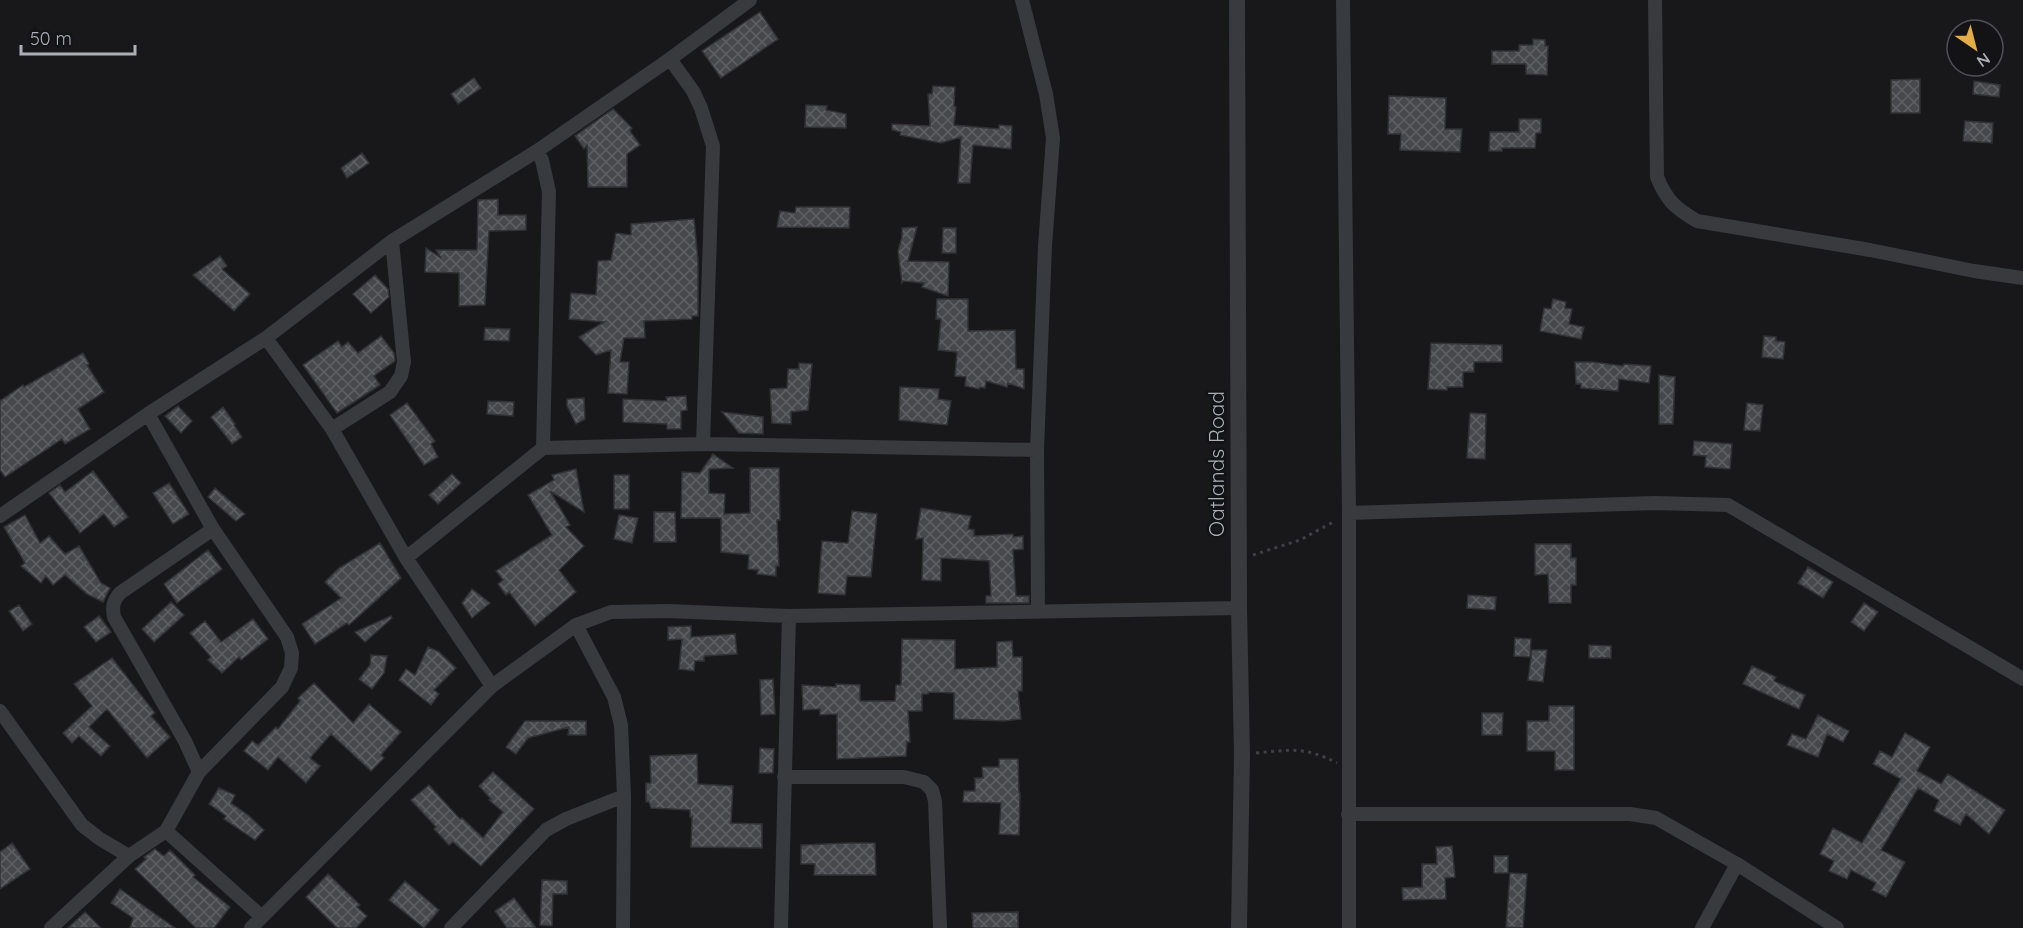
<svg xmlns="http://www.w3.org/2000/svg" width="2023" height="928" font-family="Quicksand,sans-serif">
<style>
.building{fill:url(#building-cross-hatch);stroke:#323235;stroke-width:1.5}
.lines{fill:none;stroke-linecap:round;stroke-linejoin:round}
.path{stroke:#3f4145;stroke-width:3;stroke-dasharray:3 4.5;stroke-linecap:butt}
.minor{stroke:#393a3e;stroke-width:14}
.tertiary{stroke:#393a3e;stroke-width:16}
.labels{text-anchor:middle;stroke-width:5;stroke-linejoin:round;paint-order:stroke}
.street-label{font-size:21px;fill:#abafb8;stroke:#131315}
</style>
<defs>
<pattern id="building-cross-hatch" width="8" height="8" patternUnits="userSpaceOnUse" patternTransform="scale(1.5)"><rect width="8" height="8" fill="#47484c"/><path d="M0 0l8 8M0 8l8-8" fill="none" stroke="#5f6064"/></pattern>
</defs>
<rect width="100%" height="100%" fill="#18181a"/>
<path class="building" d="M760,12L778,39L721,78L702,51Z
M1533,39L1545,40V46H1548L1547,75L1526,74V64H1492V51H1519V45H1533Z
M474,78L481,88L458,104L451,94Z
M1920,79V113H1891V80Z
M1974,81L2000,85L1999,97L1973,94Z
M933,86L955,87L954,106L956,107L954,125L999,129V125L1012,126L1011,149L973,145L970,183H958L961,137L941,143L900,135L901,132L892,130V124L930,126L928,94H932Z
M1389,96L1446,98L1445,129H1462L1460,152L1400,150L1401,134H1388Z
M806,105L827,106L826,110L846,114V128L805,127Z
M613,109L632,128L630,131L640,145L627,154V187H588L587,145L584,149L575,136Z
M1519,119H1541V133H1536L1535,148H1502V151H1489L1490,132H1519Z
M1965,121L1993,123L1992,143L1963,141Z
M362,153L369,163L347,178L341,168Z
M498,199V215H526V230L489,231L485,305L459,306V273L425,272L426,248L441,258L436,250H477L478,200Z
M796,207H850L849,228L777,227L780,211L795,213Z
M694,219L698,260V316H692V319L644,321L645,338H624L620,362H629L627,394L608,393L611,350L596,355L579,337L604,322L569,319L571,293L596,295L598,261L611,260L616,233L631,235V224Z
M917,227L908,261L949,262L948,296L922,287L924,283L903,281L902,283L898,251L902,237V228Z
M943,228H956V253H942Z
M220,256L227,266L222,269L250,294L234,311L193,275Z
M375,275L388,289L389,297L371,313L353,294Z
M937,299H968V331L1015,330L1016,369H1024V389L1008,383L1007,387L986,381L985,388L980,387L979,389L965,386L966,377L955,376L957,352L938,350L941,319H936Z
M1553,299L1566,302L1565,308L1572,309L1569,324L1584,327L1581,339L1540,331L1544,308L1551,309Z
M485,328L510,329L509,341L484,340Z
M381,336L394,353L395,361L374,376L380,385L337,413L303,365L338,341L342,347L348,342L358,353Z
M1764,336L1776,337V341L1785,342L1783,359L1762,357Z
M1431,343L1502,345V362H1474V372H1463V387H1447V390L1428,389Z
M83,353L89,364L87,365L104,392L78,409L90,429L65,444L62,439L5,477L0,470V401L23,385L24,387Z
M1575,362H1593L1623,366L1624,364L1651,366L1649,383L1619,379L1618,391L1581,388V384H1576Z
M799,363L812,364L808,410L791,412V424L772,423L770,389L787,388L788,369H799Z
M1659,375L1675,377L1673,424H1659Z
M900,387L939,389L938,399L951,401L947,425L899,420Z
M686,396L687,410L681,411V429H667V424L623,422V399L667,401L666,397Z
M584,398L585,419L576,424L567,406V399Z
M488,401L514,402L513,416L487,414Z
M407,403L435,441L431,444L438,457L424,465L390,415Z
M1747,403L1763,405L1760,431L1744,430Z
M178,406L192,421L181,433L165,416Z
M223,407L235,424L234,425L242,437L232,444L211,417Z
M722,412L763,417V434L739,433Z
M1470,413L1486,414L1485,459L1467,458Z
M1694,441L1732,444L1730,469L1705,467L1706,456L1693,455Z
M713,454L733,468L709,469V493L725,494L724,514L750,513V468H779L780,520H777L779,566H776V576L757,574L758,570L748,569L749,555L721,552V518H681L682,472L700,473Z
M576,469L584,512L550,491L570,525L566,527L584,546L559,570L576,592L535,626L509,592L506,595L498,584L503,580L496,571L552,535L528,495L554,480L552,475Z
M93,471L128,517L114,527L104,514L80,533L49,493L60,485L65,492Z
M452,474L461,483L438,504L429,495Z
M614,475H629V509H614Z
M169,483L189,514L173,524L153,493Z
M215,488L245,514L236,521L208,497Z
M921,508L971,516L968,529L974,530V536L1013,534V537L1023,536V549L1013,550L1016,596H1029V603H986V596H991L989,561L941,558V581L922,580L923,538L916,539Z
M852,511L877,514L871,577L847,576L845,595L818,593L822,541L848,543Z
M654,512H675L676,542H654Z
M25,515L40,543L49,536L65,554L79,546L101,583L110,588L103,602L87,594L65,575L53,585L46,576L41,583L21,566L25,563L4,527Z
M619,515L638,518L632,543L614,539Z
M380,543L401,578L349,625L347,623L315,644L302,624L341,598L325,582L339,568Z
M1535,544H1571V558H1576V585H1571V603H1549L1548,574L1535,575Z
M208,550L222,569L177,603L164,584Z
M1808,567L1833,582L1823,598L1798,583Z
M472,589L490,603L472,618L462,603Z
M1468,595L1496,597L1495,610L1467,608Z
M171,602L184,615L154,642L142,629Z
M1864,603L1878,612L1864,631L1851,622Z
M19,605L32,624L23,631L9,611Z
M99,616L111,632L96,642L84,627Z
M391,616L392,618L365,642L355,632Z
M253,619L268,639L241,660L239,657L222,673L208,660L211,657L190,633L205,621L221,642Z
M691,626V637L735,634L737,654L704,656V661H695L694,671L679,669L682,639L668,640V627Z
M1515,638L1531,639L1530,657L1514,656Z
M902,639L955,640V669L997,667V642L1012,641L1013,657H1022V691H1018L1021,719L1004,721L954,719V693L928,692V694H922V711H908L910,742H907L906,756L837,759V714L820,715V709L803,710L802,685L836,687V684L860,685V701H895L896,685H901Z
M1589,645L1611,646V658H1589Z
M428,647L439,652L456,668L434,690L439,694L431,705L399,680L406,669L415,675Z
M1532,650H1547L1543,682L1528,680Z
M371,655L387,656L384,673L372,689L359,679L370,665Z
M112,658L155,713L151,716L170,737L147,758L107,709L89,727L110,746L101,756L79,736L72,743L63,733L92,706L74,684Z
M1752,666L1776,677L1774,681L1805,695L1799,709L1743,684Z
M773,679L775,714L761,715L760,680Z
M314,683L353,723L369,704L401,732L381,755L384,758L371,771L331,734L310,758L320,766L306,783L278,757L268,770L244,751L252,741L258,745L276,727L278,729L300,701L298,698Z
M1549,706H1574V770H1555V751H1527V721H1549Z
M1482,713H1503L1502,735H1482Z
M1818,715L1849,731L1843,742L1827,734L1818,757L1787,745L1792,734L1806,739Z
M525,721H586V735H568L569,727L528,738L516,754L506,747Z
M1905,733L1930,747L1917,771L1941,784L1948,774L2005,810L1989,834L1966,814L1960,825L1934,811L1939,800L1918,788L1881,850L1905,862L1886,897L1872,890L1876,883L1851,870L1847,879L1829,871L1834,861L1820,854L1833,828L1862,843L1901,779L1873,764L1880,751L1892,757Z
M760,748L774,749L773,773H759Z
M697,754L698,784L733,786L731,823L762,824V848L691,847L692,817H690V810L651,808L649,802H646V783H651L650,756Z
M999,759H1018L1019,793H1020L1019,835L999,834L1001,803L963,802L964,791H975V778H983L982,767H999Z
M493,772L534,809L481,866L453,842L449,845L434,829L436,827L411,800L429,785L460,819L462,818L483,838L503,812L489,800L491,799L479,786Z
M219,788L235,795L231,803L248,815L264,830L255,840L224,819L226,816L209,804Z
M12,843L30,869L0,889V852Z
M849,843H875L876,875H814L815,864H801V845Z
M1452,846L1455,877L1445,878L1446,899L1403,900L1402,888L1422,887V864H1437L1436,847Z
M155,849L164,856L170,850L195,875L193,877L230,907L214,928H196L135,869L146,859L144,857Z
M1494,856H1508V873H1494Z
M1510,873L1527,874L1523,928L1506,927Z
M328,874L360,905L357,907L367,916L356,928H337L306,897Z
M542,880L567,881V894H553L552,926L540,925Z
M405,881L439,910L424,928L389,900Z
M120,889L175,928H130L133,918L111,903Z
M514,898L534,925L536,928H507L495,911Z
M85,912L101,928H68Z
M1018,912V928H973L972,913Z"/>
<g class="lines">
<path class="path" d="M1253,555L1300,540L1335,521
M1256,753C1291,750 1304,746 1337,763"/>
<path class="minor" d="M1022,0L1046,94L1053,138L1045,246L1037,450
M1343,0L1349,513V928
M1655,0L1657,177C1667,201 1675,208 1697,221L1870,250L1974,271L2023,278
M670,59L693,91L701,108L713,146L703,444
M537,151L542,160L549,192L543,448
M266,338L332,429L406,558L492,686
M332,429L390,392L401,376L404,362L392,241
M1349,513L1655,503L1728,505L2023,679
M0,516L148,414L266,338L392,241L537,151L670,59L750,0
M406,558L543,448L703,444L1037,450L1038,611
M576,625L614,697L621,725L624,796L623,928
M0,711L82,825L100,839L129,856
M199,772L185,741L114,617C112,607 113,601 120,593L213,529
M784,777H904L924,782L932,790L935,801L940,928
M1348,814H1630L1656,818L1737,864L1837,928
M166,831L262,917
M51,928L129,856L166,831L199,772L282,687L291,668L292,653L287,637L213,529L148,414
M251,928L492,686L576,625L611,612L667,611L789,616L1239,608
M451,928L546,830L566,819L624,796
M781,928L789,616
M1702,928L1737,864"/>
<path class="tertiary" d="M1237,0L1239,608L1242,754L1239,928"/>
</g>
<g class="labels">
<g class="street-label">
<text transform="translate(1217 464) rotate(-90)" y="7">Oatlands Road</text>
</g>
</g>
<g transform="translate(1975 48) rotate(145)"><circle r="28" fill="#131315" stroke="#505156" stroke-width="1.5"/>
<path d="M0-4.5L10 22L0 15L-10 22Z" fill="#e3ad46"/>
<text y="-9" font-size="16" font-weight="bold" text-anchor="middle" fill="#abafb8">N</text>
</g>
<path d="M21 45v9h114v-9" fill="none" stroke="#abafb8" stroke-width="3"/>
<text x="30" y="45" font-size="18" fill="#abafb8" stroke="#131315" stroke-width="4.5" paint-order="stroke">50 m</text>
</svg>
